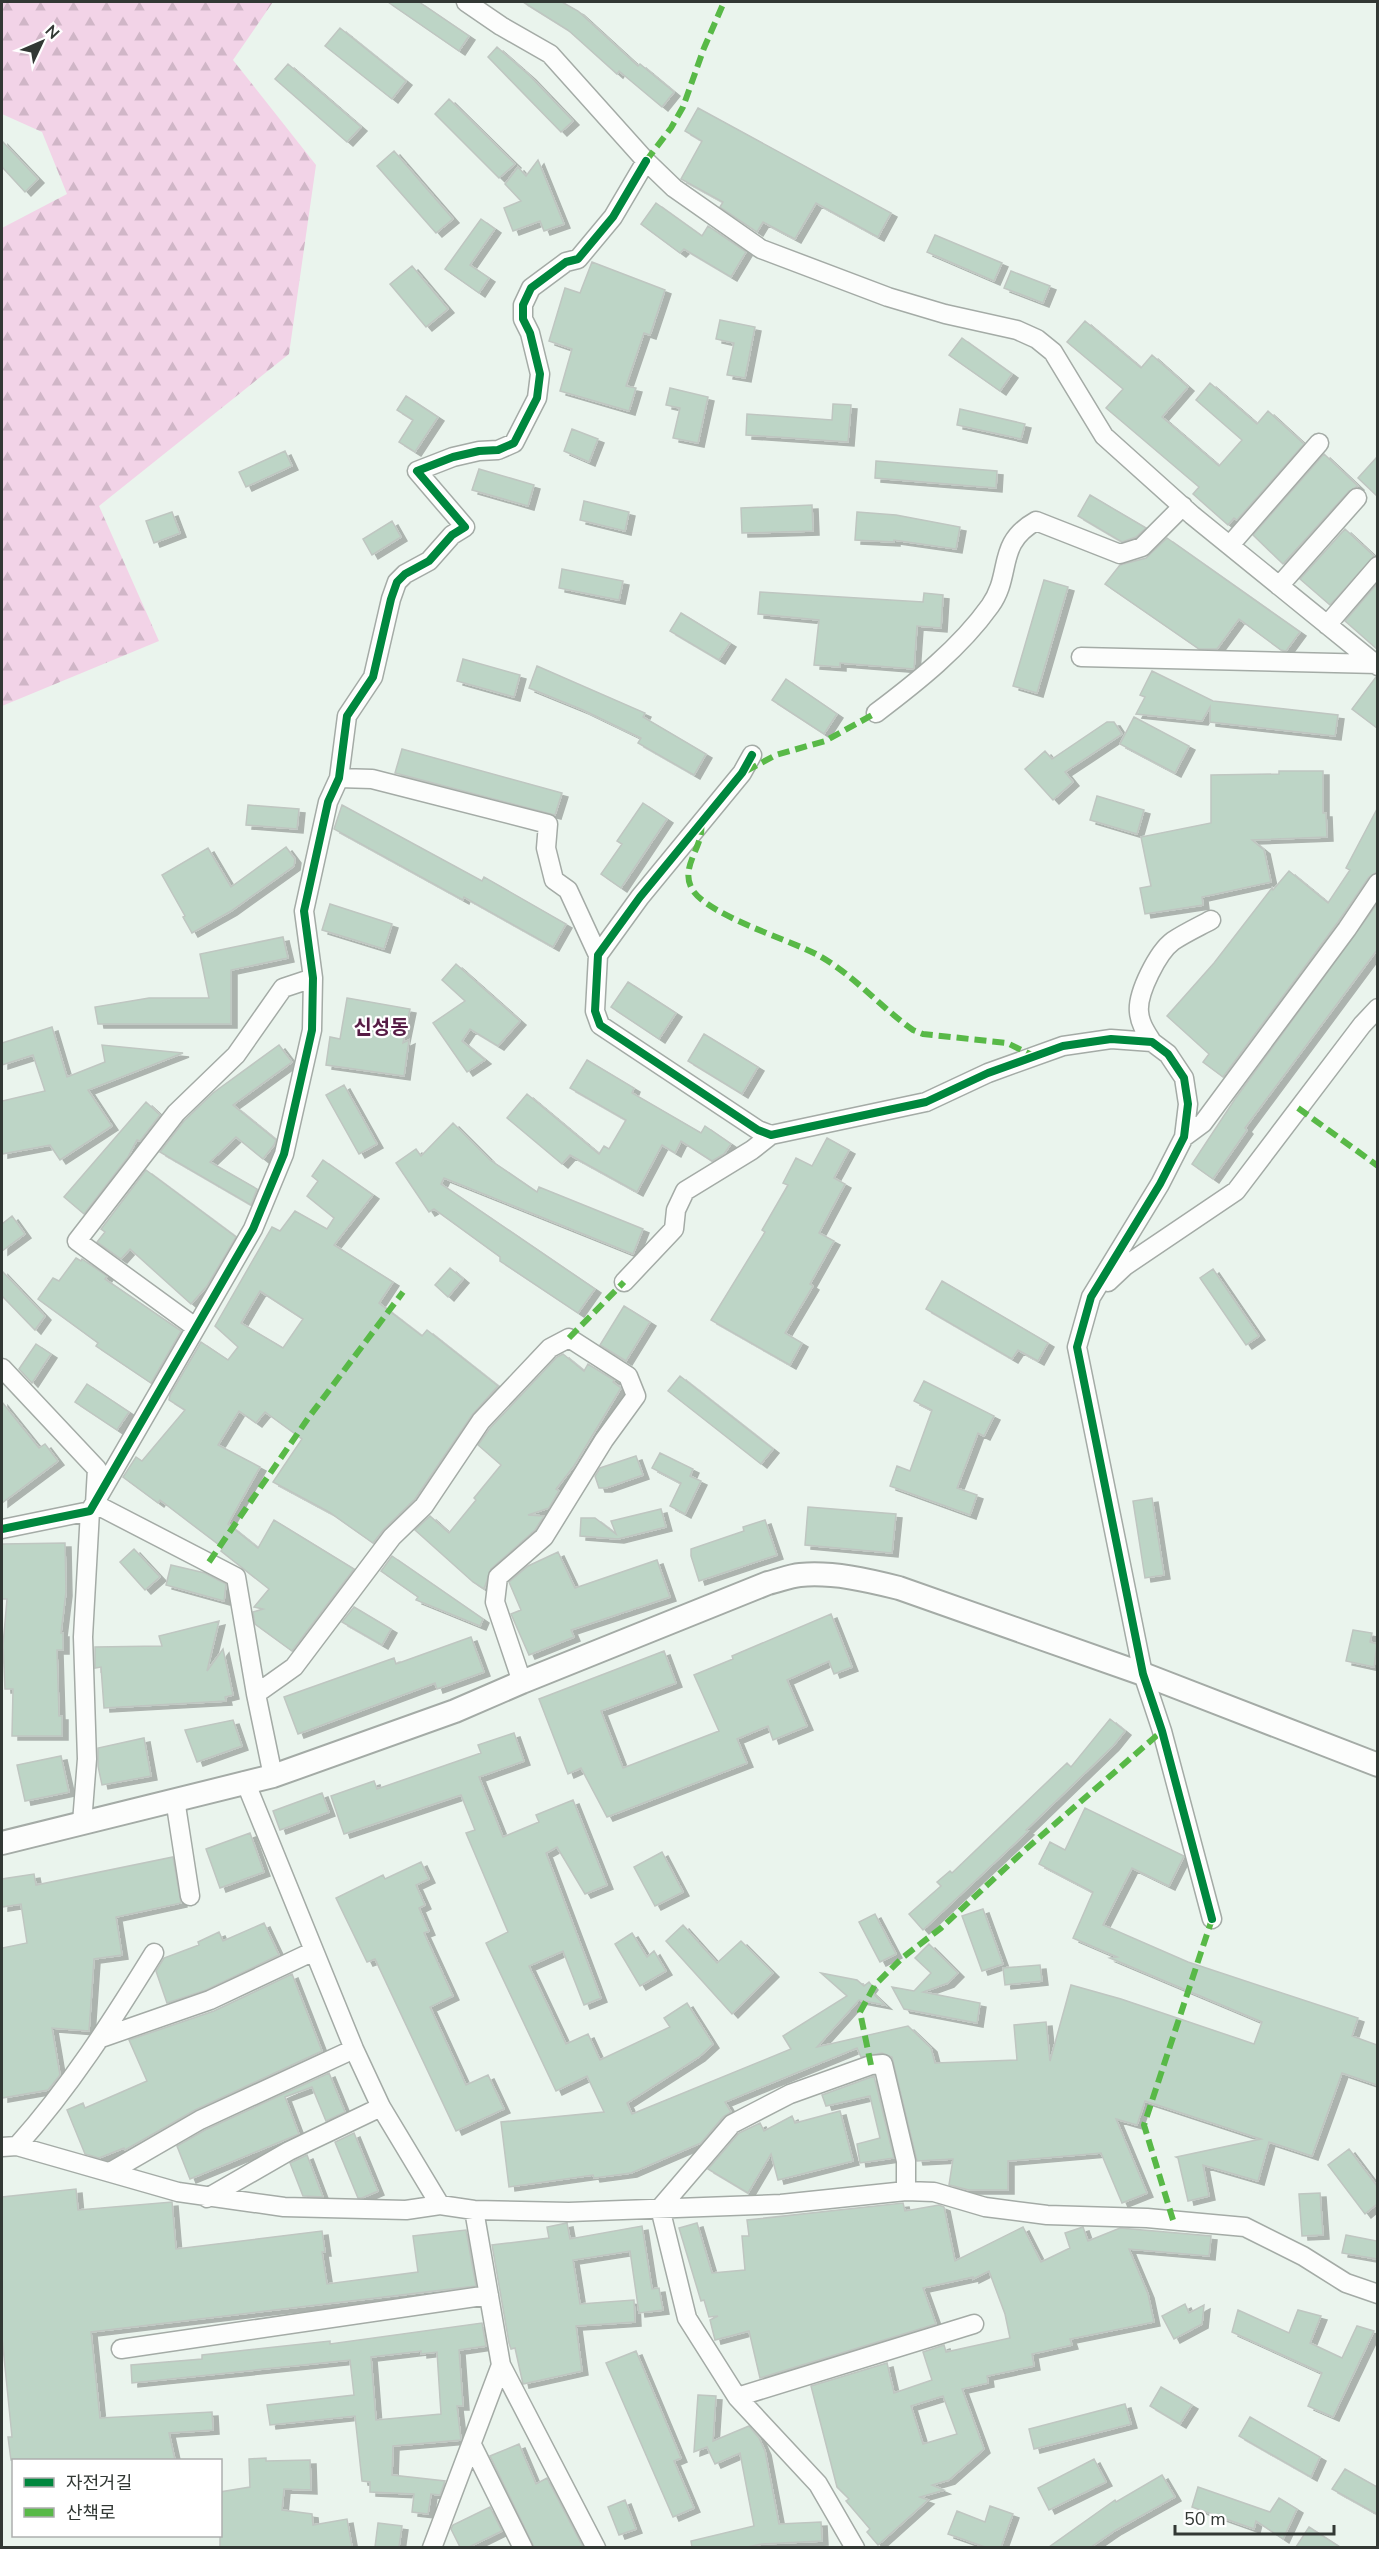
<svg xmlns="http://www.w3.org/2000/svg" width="1379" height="2549" font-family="'Nunito Sans','Noto Sans KR',sans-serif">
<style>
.forest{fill:url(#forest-firs)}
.building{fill:#bdd5c6;stroke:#bfc6c1;stroke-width:1.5;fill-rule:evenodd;filter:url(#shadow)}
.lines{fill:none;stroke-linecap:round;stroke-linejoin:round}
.minor-casing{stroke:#a4aba6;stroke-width:21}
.tertiary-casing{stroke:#a4aba6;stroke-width:26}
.minor{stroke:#fcfdfc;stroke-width:18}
.tertiary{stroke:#fcfdfc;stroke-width:22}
.quiet{stroke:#58b947;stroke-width:6;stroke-dasharray:12 6;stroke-linecap:butt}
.cycleway-casing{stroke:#fff;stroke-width:11}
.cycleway{stroke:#00873e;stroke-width:8}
.labels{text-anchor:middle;stroke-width:4.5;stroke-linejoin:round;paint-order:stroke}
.quarter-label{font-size:20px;font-weight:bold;fill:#561c45;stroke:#fff}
</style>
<defs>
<pattern id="forest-firs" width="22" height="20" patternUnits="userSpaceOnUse" patternTransform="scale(1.5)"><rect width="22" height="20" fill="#f2d3e7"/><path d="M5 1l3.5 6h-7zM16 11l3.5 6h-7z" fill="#d0b6c7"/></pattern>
<filter id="shadow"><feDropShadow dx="6" dy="4" stdDeviation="0" flood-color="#0004"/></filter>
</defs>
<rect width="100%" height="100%" fill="#eaf4ed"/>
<path class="forest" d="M2,2H273L233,60L316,165L289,354L99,506L159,641L2,706V228L67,194L42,132L2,114Z"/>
<path class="building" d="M388,2H419L469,36L459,51Z
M523,2H562L578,11L638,66L640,64L674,92L662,107L619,71L617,74L568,30Z
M340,28L406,81L392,99L325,46Z
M497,47L530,76L573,121L561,132L488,57Z
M288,64L361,127L347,142L275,79Z
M449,99L515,164L499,178L435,114Z
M698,108L891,213L878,237L816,203L795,239L763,222L757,232L720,207L723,202L681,179L702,141L685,131Z
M2,141L38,179L25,192L2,167Z
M394,151L453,219L436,233L377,166Z
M538,160L564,224L544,231L540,221L513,231L504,208L521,201L505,184L518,167L526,176Z
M656,203L702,236L708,226L746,252L731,277L684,249L680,253L641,224Z
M481,219L495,229L470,265L489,278L479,293L445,269Z
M935,235L1002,263L994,281L927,252Z
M592,262L665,290L650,335L644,333L626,386L636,388L629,411L560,391L572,349L549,341L565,288L580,293Z
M412,266L448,309L426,327L390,284Z
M1011,271L1050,286L1043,303L1004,288Z
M720,320L755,327L745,378L727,375L734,343L716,339Z
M1085,321L1141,368L1152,355L1188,387L1162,417L1219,466L1242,440L1196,400L1210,383L1257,424L1268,411L1304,444L1237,520L1234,518L1228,525L1193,494L1199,487L1106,408L1123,389L1067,342Z
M962,338L1012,374L1000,391L949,355Z
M670,388L708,397L698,443L673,438L680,408L666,405Z
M406,396L438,417L415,452L399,442L413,420L397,410Z
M833,404L851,405L848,442L746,435L747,414L832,420Z
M960,409L1025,424L1021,439L957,425Z
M572,429L598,439L589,462L564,451Z
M285,451L292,466L246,487L239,472Z
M1324,454L1358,486L1349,491L1283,564L1253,535Z
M1377,457V496L1358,478Z
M876,461L997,471L996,488L875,478Z
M479,469L534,485L528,506L472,490Z
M1090,495L1146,528L1136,537L1122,542L1078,516Z
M584,501L629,512L625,531L580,520Z
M812,505L813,531L742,533L741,508Z
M172,512L180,533L154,543L146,521Z
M857,512L896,515L960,527L956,549L894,540V542L855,540Z
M392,521L401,537L372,555L363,539Z
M1345,529L1374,556L1330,605L1300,579Z
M1167,538L1300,632L1286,651L1281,650L1239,619L1217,649H1199L1105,584L1120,565L1146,558Z
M562,569L623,581L619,600L559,588Z
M1044,580L1068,587L1037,693L1013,686Z
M1377,584V649L1345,621Z
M760,592L923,602L924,593L943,595L941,628L917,626L914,669L840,663V667L814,665L819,620L758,614Z
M681,613L730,643L719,660L670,631Z
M463,659L520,675L514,697L457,681Z
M537,666L645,713L643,717L706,754L694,775L638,743L641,738L583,710L529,688Z
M1152,671L1213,701L1338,715L1335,736L1210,722V707L1202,721L1136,714L1145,697L1140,695Z
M1376,677H1377V728L1352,709Z
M786,679L837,714L824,734L772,700Z
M1134,717L1189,746L1175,773L1120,744Z
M1107,722H1114L1122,734L1065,772L1073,782L1053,800L1025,769L1045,751L1052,759Z
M402,749L562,793L555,815L395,773Z
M1279,771H1323V813H1326L1327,837L1252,840L1264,850L1271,882L1202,897L1203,905L1145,914L1140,888L1151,886L1141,837L1211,823V775L1279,774Z
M1097,796L1144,810L1137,834L1090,820Z
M643,803L667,819L621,888L601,874L622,844L617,841Z
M248,805L299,809L297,829L246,825Z
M342,805L482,881L484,877L566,924L553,947L464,897L463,900L334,829Z
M1377,809V872L1369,877L1338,922L1223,1077L1203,1062L1209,1054L1167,1016L1214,963L1272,888L1273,890L1289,871L1328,903L1350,870L1346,868Z
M286,847L295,859L294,866L231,911L192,933L183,917L185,916L162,875L208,848L231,887Z
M330,904L392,924L384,949L322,930Z
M1377,904V950L1245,1128L1247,1130L1213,1179L1192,1164L1235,1099Z
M283,937L288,958L231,970V1024H98L95,1007L149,998H209L200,954Z
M456,964L520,1021L498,1046L470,1029L462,1041L485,1060L467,1072L433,1023L465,1001L442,980Z
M628,982L676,1013L659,1039L611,1007Z
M347,998L410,1009L403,1043L409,1040L404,1076L326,1065L330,1037L340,1039Z
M52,1027L67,1077L105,1062L102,1045L183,1053L88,1090L112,1126L60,1160L50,1145L2,1154V1101L45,1091L33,1055L2,1065V1043Z
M704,1034L758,1067L742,1094L688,1061Z
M279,1045L292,1062L233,1105L276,1140L274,1145L263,1159L236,1137L210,1162L257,1189L251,1205L160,1152L184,1121L213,1093Z
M587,1060L634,1088L632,1093L701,1133L705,1126L731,1144L724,1154L712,1161L681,1141L675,1153L662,1145L637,1192L570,1155L562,1164L507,1118L527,1094L599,1154L604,1146L609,1149L626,1120L570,1088Z
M344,1085L377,1144L359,1154L326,1095Z
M146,1102L160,1115L140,1141L137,1140L128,1157L84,1214L64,1197Z
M453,1123L490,1160L537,1192L539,1187L643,1229L633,1254L444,1178L441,1184L595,1289L578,1313L500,1261V1257L434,1209L429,1212L396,1163L416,1149L421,1156Z
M827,1138L849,1150L834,1178L845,1184L819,1233L834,1241L810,1284L813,1286L785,1333L802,1343L790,1365L711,1320L765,1232L762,1230L788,1185L783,1183L796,1158L812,1166Z
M323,1160L373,1195L334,1245L393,1282L379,1303L422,1336L427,1330L498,1386L472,1415L415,1499L384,1529L373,1543L329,1512L273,1482L302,1439L265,1412L256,1423L239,1411L218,1445L260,1467L228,1524L258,1548L274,1520L354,1569L292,1651L255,1624L253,1612L263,1609L254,1607L269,1589L221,1551L223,1548L160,1500L158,1503L123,1477L136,1457L142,1461L185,1410L169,1400L170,1395L201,1342L228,1360L238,1347L215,1326L272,1227L280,1231L295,1211L327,1229L334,1218L307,1196L318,1181L312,1176ZM260,1291L303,1319L283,1348L241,1323Z
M146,1170L236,1237L207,1286L191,1304L130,1249L121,1259L97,1242L105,1232L101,1229Z
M12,1216L25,1234L2,1251V1224Z
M76,1258L81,1261L82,1259L107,1276L105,1279L181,1331L151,1383L96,1346L98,1343L38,1299L53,1278L59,1281Z
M450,1268L463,1279L448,1297L435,1285Z
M1213,1269L1259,1336L1246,1345L1200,1278Z
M2,1271L45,1316L35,1330L2,1296Z
M942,1281L1048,1343L1038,1361L1018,1350L1012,1359L926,1309Z
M624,1306L650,1322L626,1361L600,1345Z
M36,1344L51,1354L32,1383L19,1369Z
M563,1354L584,1371L588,1364L614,1380L613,1382L621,1388L574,1466L556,1489L559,1491L549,1508L528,1515L544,1516L535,1530L491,1569L484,1589L473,1582L415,1530L430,1516L449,1533L476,1500L474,1498L501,1465L478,1445L490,1428L557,1357Z
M680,1376L773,1449L761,1464L668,1391Z
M924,1381L994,1416L984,1436L978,1433L957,1488L977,1495L970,1515L890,1486L897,1466L910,1471L932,1410L914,1401Z
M87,1384L129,1412L117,1430L75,1402Z
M2,1402L39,1448L45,1444L58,1461L2,1503Z
M660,1453L693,1469L690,1476L701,1481L685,1514L670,1506L681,1483L652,1468Z
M636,1456L643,1475L606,1488H599L595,1476L600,1468Z
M1152,1498L1164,1575L1145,1578L1133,1501Z
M808,1507L896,1514L892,1553L805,1545Z
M661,1509L666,1527L618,1539L580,1536L581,1518H595L616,1534L611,1521Z
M765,1520L777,1555L699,1581L691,1556V1549L744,1531L743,1527Z
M65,1543L66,1592L61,1633H63V1650H57L59,1716H62V1736H12L13,1689H5L3,1645L7,1599H2V1544Z
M134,1549L160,1577L145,1590L120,1562Z
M558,1552L575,1588L657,1560L670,1597L571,1630L574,1637L529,1655L511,1614L521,1610L509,1582L528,1566Z
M392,1556L483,1619L480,1626L416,1600L418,1597L381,1571Z
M171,1565L205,1573L226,1584L224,1601L166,1585Z
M354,1607L391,1629L382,1645L342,1622Z
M831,1614L852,1667L834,1674L829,1661L787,1680L807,1726L773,1740L768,1726L737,1739L747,1763L607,1817L581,1768L568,1774L539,1699L664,1651L676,1683L601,1711L623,1768L719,1731L694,1675L733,1659L732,1656Z
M219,1621L207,1671L223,1649L233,1695L225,1697L226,1701L104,1708L101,1667L95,1668V1647L162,1646L159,1636Z
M1353,1630L1372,1633L1370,1642L1377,1644L1374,1667L1346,1661Z
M471,1637L484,1672L437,1689L435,1683L298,1734L284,1697L394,1658L396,1664Z
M1110,1719L1125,1731L1113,1746L1026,1830L1028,1831L923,1930L909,1914L941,1886L937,1882L950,1871L952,1873L1067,1763L1071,1767Z
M233,1720L242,1746L197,1762L185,1730Z
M514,1733L524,1761L479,1777L503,1837L539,1822L536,1815L573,1800L607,1885L585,1894L557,1847L546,1853L601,1998L584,2005L563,1951L529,1966L566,2044L588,2034L600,2060L670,2027L664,2018L687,2003L713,2044L699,2057L627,2103L632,2114L791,2049L783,2036L847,1996L821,1973L857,1980L864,1986L869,1982L872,1986L869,1990L885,2005L859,2000L817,2047L908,2026L931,2048L935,2063L1017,2060L1014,2025L1046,2022L1050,2061L1071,1985L1121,1999L1254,2044L1262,2022L1110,1958L1117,1957L1073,1938L1093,1892L1039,1864L1050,1842L1065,1850L1085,1808L1184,1856L1169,1886L1132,1868L1103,1925L1188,1962L1358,2018L1352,2036L1377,2045V2085L1342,2073L1312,2156L1269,2142L1258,2181L1203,2165L1209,2196L1188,2201L1178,2158L1176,2157L1261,2139L1145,2101L1137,2125L1116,2119L1147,2193L1122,2203L1101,2153L1008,2161V2190H969L949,2185L953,2159L917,2161L892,2057L882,2053L861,2057L857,2048L725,2102L731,2112L723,2117L701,2143L631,2173L594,2178L593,2175L509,2187L501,2122L604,2112L587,2076L556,2091L486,1943L508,1932L466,1833L475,1830L461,1795L344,1834L331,1796L374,1781L377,1789L481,1753L478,1745Z
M144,1738L151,1776L102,1785L98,1766V1748Z
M61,1756L69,1792L25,1801L17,1765Z
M322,1793L329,1812L280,1830L273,1811Z
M250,1833L264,1872L220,1888L206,1849Z
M662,1852L683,1892L655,1906L634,1867Z
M173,1857L181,1903L116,1917L122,1955L94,1959L89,2031L52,2028L60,2075L48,2090L2,2098V1948L27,1943L21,1904L2,1907V1879L34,1874L36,1885Z
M421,1862L429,1879L416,1885L425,1905L419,1908L429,1931L424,1933L453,1996L430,2007L466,2085L488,2075L504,2109L456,2131L375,1959L367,1962L336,1898L383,1875L385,1879Z
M983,1909L1003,1964L982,1971L962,1916Z
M875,1914L896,1954L880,1962L859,1922Z
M264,1923L279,1955L206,1990L167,2003L156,1971L164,1958L199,1945L198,1942L219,1932L223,1941Z
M683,1925L717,1963L741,1941L773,1973L732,2014L666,1941Z
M632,1933L647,1957L654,1951L666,1971L640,1986L615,1944Z
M929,1944L958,1973L948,1983L923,1992L980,2003L977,2023L904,2009L892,1987L914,1991L931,1973L915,1958Z
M1040,1965L1042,1981L1005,1985L1003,1968Z
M292,1974L322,2051L195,2110L125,2150L124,2148L99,2158L85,2154L67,2110L83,2103L85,2108L147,2081L129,2040L214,2011Z
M329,2073L345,2112L326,2121L312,2087L285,2097L299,2134L190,2179L177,2146L205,2130Z
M874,2076L894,2158L860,2163L857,2144L880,2138L870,2096L826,2106L822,2095Z
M840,2111L853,2161L778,2180L771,2154L748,2193L708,2169L739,2133L760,2123L764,2131L792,2116L795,2123Z
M354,2133L378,2191L362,2198H358L335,2142Z
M1349,2149L1377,2186V2204L1365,2214L1328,2165Z
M307,2155L323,2197L303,2196L290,2163Z
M76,2189L78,2210L172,2202L176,2249L322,2231L325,2252H322L327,2284L418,2272L413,2236L466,2230L476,2286L91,2332L100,2418L212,2412L213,2430L169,2433L175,2460H11L8,2437H12L2,2337V2197Z
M1320,2193L1323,2235L1302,2236L1299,2194Z
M903,2203L905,2211L939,2205L944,2207L955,2261L1023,2227L1041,2262L1070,2248L1065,2233L1083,2227L1088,2241L1120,2228L1211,2236L1209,2256L1129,2249L1148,2294L1154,2322L1070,2339L1072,2345L1032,2354L1034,2366L987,2376L988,2383L962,2389L984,2449L949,2480L932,2485L944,2490L920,2497L928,2500L878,2545L867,2532L870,2529L846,2501L849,2499L837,2487L811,2386L887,2363L894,2393L932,2380L923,2352L944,2345L946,2352L1010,2338L1005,2314L989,2271L973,2279V2277L923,2288L936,2324L760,2378L749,2331L715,2340L710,2320L718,2316L709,2317L704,2300L701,2301L679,2228L697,2223L712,2273L745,2270L742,2236H749L747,2220ZM943,2396L957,2434L923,2444L911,2406Z
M567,2223L570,2239L642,2226L652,2289L659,2288L663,2310L639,2313L630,2251L573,2260L580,2304L634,2300L635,2322L576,2326L582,2371L523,2384L515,2348L511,2349L509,2343L492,2245L549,2238L547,2227Z
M1346,2235L1377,2241V2259L1342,2253Z
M1185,2304L1189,2313L1204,2305L1202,2324L1174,2339L1162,2316Z
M1238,2310L1289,2333L1298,2310L1321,2316L1310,2343L1342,2358L1357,2326L1374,2331L1333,2417L1308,2406L1322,2373L1232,2332Z
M482,2323L486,2346L459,2350L463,2406H457L461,2440L393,2446L392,2475L445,2481L440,2495L431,2494L428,2514L412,2512L414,2494L370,2492V2482L362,2481L355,2416L270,2425L267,2405L354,2395L350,2360L132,2383L131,2365L202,2359V2355L330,2341V2344ZM421,2351V2354L437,2352L441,2414L376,2420L371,2357Z
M636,2351L681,2458L674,2461L694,2508L673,2517L606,2363Z
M1161,2387L1192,2405L1180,2424L1150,2406Z
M698,2395L716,2396L713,2441L749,2426L759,2438L765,2451L779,2524L821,2522L822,2541L762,2544L747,2547H692L691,2541L754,2526L740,2453L715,2464L707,2447L694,2452Z
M1125,2404L1131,2424L1034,2449L1029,2429Z
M1250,2417L1320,2457L1311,2477L1239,2436Z
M519,2444L536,2484L547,2478L583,2547H534L490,2456Z
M266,2458V2461L310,2460L311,2490L284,2489L282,2510L312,2514L313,2525L347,2519L352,2547H220V2492L250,2487L249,2459Z
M1094,2459L1106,2482L1049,2510L1038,2488Z
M1345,2469L1377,2487V2514L1332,2489Z
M1162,2475L1175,2497L1116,2530L1091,2547H1049L1115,2500L1116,2502Z
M1198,2487L1270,2512L1279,2498L1297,2509L1283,2539L1256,2521L1254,2529L1192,2507Z
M625,2500L636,2529L619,2535L608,2507Z
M990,2506L1013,2514L1001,2547H985L948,2534L957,2511L985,2522Z
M490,2507L502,2531L469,2547H460L451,2529L453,2525Z
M378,2523L402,2526L399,2547H375Z
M1309,2527L1340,2547H1296Z"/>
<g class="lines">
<defs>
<path id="minor" d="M466,2L501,26L550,54L646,161L674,188L761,249L888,297L945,314L1017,330L1037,339L1053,352L1104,436L1192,515L1378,666
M1230,545L1319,443
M1279,586L1357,498
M1327,625L1378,566
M1081,657L1378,664
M876,713C917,682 960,648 990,606C1013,574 995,544 1036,521L1120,554L1142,547L1183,506
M752,755L742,773L640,897L598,955L595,1011L600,1025L758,1130L771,1135L926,1102L988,1073L1063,1046L1111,1039L1152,1042L1168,1054L1184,1078L1188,1104L1184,1137L1160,1184L1091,1297L1077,1347L1143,1674L1162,1731L1212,1919
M339,778L372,779L548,824L546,848L554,880L568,890L598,955
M1152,1042C1146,1032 1140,1024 1139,1012C1137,993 1158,952 1173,941C1185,933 1198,927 1211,920
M1184,1137L1203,1123L1347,929L1378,883
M624,1282L674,1229L676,1210L685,1191L752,1150L771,1135
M1108,1282L1125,1266L1236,1191L1362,1025L1378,1008
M195,1327L77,1241L176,1113L236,1055L283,988L313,978
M2,1368L97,1469L95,1504L236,1577L256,1694L273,1776
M2,1529L90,1511L253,1229L284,1154L312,1030L313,978L304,911L328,802L339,778L347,716L373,677L391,599L397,582L405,574L429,561L452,535L465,527L417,471L453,457L479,451L498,450L514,443L537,398L540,374L530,333L523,319V305L531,288L566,262L578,259L613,217L646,161
M256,1694L294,1667L392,1537L424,1506L481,1421L550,1348L569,1338L628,1376L636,1396L604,1440L544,1537L498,1577L495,1602L522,1682
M245,1781L354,2049L381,2107L440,2205
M175,1799L190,1896
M82,1823L87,1759L83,1637L90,1511
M101,2038L210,2000L314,1951
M17,2146C70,2087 112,2021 154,1953
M2,2147L17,2146L178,2192L284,2207L406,2210L440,2205L474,2210L569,2212L781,2204L906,2191L934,2192L985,2207L1047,2215L1147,2218L1245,2227L1303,2256L1346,2283L1378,2294
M110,2172L200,2120L354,2049
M207,2198L289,2151L381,2107
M121,2349L489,2295
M501,2365L596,2548
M737,2397L974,2324
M472,2445L523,2548
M432,2548L501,2365L474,2210
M855,2548L818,2484L737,2397L687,2318L660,2208L732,2124L790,2094L871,2065L883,2064L906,2161V2191"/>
<path id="tertiary" d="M2,1843L273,1776L455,1711L522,1682L768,1583C778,1581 789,1576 800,1575C833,1572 867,1580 899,1588L1143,1674L1378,1765"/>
</defs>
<use href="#minor" class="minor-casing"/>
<use href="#tertiary" class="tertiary-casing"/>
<use href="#minor" class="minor"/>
<use href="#tertiary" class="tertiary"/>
<path class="quiet" d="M646,161L671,128L683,107L704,48L724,2
M746,771L776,755L825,741L876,713
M701,823C705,846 679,866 692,889C707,915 787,939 816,954C853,974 879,1006 913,1030L923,1034L1007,1043L1034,1056
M1298,1108L1378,1166
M569,1338L624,1282
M209,1562L309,1417L403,1292
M871,2065L860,2012L875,1985L902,1958L941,1928L1026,1849L1162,1731
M1173,2220L1144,2125L1212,1919"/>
<defs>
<path id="cycleway" d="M752,755L742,773L640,897L598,955L595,1011L600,1025L758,1130L771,1135L926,1102L988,1073L1063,1046L1111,1039L1152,1042L1168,1054L1184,1078L1188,1104L1184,1137L1160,1184L1091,1297L1077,1347L1143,1674L1162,1731L1212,1919
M2,1529L90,1511L253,1229L284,1154L312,1030L313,978L304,911L328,802L339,778L347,716L373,677L391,599L397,582L405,574L429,561L452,535L465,527L417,471L453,457L479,451L498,450L514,443L537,398L540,374L530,333L523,319V305L531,288L566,262L578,259L613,217L646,161"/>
</defs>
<use href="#cycleway" class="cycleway-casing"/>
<use href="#cycleway" class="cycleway"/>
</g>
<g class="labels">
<g class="quarter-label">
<text x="381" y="1034">신성동</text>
</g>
</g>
<rect width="1379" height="2549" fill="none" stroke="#323834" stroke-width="6"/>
<rect x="12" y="2459" width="210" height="78" fill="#ffffff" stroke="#adafae" stroke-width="1.5"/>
<rect x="24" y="2478" width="30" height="9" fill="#00873e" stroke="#adafae" stroke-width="1.5"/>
<text x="66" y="2489" font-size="18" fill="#323834">자전거길</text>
<rect x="24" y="2508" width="30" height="9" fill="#58b947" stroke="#adafae" stroke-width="1.5"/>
<text x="66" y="2519" font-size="18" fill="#323834">산책로</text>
<g transform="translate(42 42) rotate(46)" stroke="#ffffff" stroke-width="4.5" paint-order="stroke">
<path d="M0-4.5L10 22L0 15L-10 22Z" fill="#323834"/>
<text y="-9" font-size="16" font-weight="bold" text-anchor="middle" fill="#323834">N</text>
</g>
<path d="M1175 2525v9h159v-9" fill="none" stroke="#323834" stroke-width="3"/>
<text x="1184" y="2525" font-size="18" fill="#323834" stroke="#ffffff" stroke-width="4.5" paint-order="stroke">50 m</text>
</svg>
